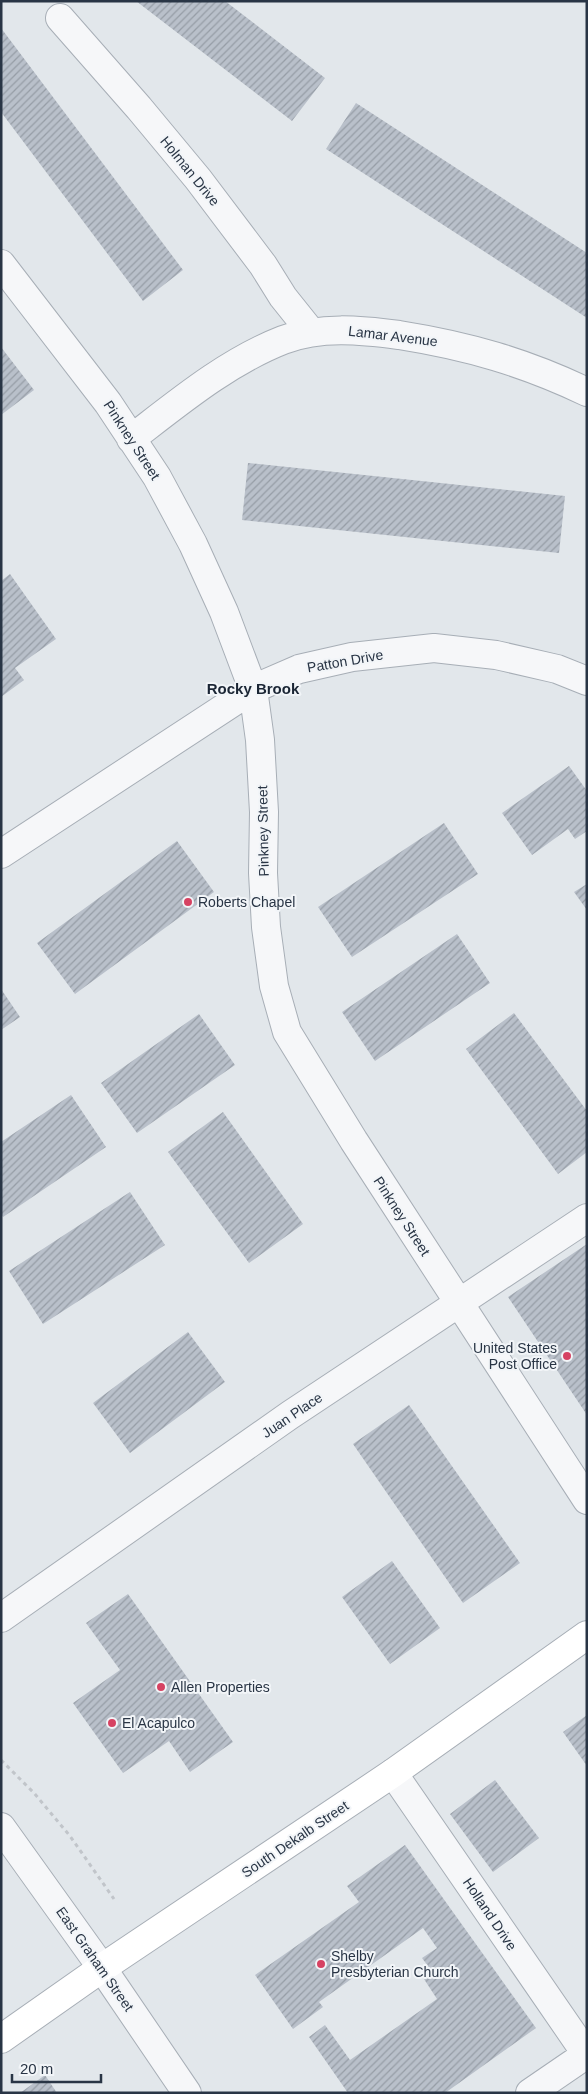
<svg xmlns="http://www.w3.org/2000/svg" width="588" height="2094" font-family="Arial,sans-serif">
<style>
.building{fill:url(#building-hatch)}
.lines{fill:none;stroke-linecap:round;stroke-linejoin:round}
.minor-casing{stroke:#a7aeb6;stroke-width:30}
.tertiary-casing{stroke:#a7aeb6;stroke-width:30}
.secondary-casing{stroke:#a7aeb6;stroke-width:30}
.path{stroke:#c1c5ca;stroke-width:3;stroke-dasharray:4 4;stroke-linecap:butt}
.minor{stroke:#f6f7f9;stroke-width:28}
.tertiary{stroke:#f6f7f9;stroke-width:28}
.secondary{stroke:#fff;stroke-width:28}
.poi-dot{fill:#d64262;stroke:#f2f5f8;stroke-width:2}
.labels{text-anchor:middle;stroke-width:4;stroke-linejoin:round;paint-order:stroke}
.street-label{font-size:14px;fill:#293545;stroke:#f2f5f8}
.poi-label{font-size:14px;fill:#293545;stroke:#f2f5f8;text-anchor:start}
.neighbourhood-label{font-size:15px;font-weight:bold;fill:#1b2635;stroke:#f2f5f8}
</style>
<defs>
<pattern id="building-hatch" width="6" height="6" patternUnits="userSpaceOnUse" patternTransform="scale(1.25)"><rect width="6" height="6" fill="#b9c0ca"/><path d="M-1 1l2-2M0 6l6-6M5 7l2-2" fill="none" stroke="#969da6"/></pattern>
</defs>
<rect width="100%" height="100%" fill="#e2e7eb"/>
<path class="building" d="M136,1H225L325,78L292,121Z
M1,28L183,270L143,301L1,112Z
M356,103L587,253V318L326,149Z
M1,347L34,390L1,415Z
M248,463L565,496L559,553L242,520Z
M10,574L56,639L15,668L24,680L1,697V581Z
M569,766L587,791V831L575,839L568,829L532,855L502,813Z
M444,823L478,874L352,957L318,907Z
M177,841L214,892L75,994L37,943Z
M587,884V910L574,892Z
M457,934L490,983L375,1061L342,1012Z
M1,989L20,1017L1,1030Z
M514,1013L587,1111V1152L558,1174L466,1049Z
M199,1014L235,1065L137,1133L101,1083Z
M71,1095L106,1147L3,1217L1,1214V1142Z
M223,1112L303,1224L249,1263L168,1152Z
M130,1192L165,1245L43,1324L9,1271Z
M587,1244V1415L508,1297Z
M188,1332L225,1382L130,1453L93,1403Z
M409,1405L520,1563L463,1603L353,1444Z
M392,1561L440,1628L390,1664L342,1597Z
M128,1594L233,1742L190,1772L169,1741L123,1773L73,1703L120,1670L86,1623Z
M587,1715V1766L563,1732Z
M495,1780L539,1838L493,1872L450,1814Z
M405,1845L536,2028L445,2093H348L309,2037L325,2025L350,2060L437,1999L422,1976L431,1970L422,1958L437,1948L423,1928L319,2002L323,2007L293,2029L255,1975L359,1902L347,1886Z
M45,2075L57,2093H20Z"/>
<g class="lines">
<defs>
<path id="minor" d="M60,18L139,108L198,179L263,265L283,297L311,332
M1,264L108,403L157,477L193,544L224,612L253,689L260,740L264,812L263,873L266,927L274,986L287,1032L354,1141L587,1500
M131,439C179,402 227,362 283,340C321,326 360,330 399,335C468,346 524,362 587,392
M1,854L253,689L299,669L352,657L434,648L496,655L557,669L587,681
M1,1618L290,1415L587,1218
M393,1773L587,2055
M530,2093L587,2054"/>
<path id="tertiary" d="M1,1827L102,1968L187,2093"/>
<path id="secondary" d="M1,2039L102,1968L393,1773L587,1635"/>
</defs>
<use href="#minor" class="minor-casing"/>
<use href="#tertiary" class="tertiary-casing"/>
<use href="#secondary" class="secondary-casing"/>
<path class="path" d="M1,1760L34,1793L70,1836L114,1899"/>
<use href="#minor" class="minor"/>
<use href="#tertiary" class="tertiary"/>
<use href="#secondary" class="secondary"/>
</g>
<g class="poi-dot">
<circle cx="188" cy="902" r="5"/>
<circle cx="567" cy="1356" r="5"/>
<circle cx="161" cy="1687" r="5"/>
<circle cx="112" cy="1723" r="5"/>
<circle cx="321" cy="1964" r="5"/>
</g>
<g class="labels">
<g class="street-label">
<text transform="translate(190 171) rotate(51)" y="5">Holman Drive</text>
<text transform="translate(393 336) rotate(7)" y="5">Lamar Avenue</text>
<text transform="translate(132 440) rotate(57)" y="5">Pinkney Street</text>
<text transform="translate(345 661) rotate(-10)" y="5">Patton Drive</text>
<text transform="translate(263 831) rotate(-91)" y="5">Pinkney Street</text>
<text transform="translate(402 1216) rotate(57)" y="5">Pinkney Street</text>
<text transform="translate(292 1415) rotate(-34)" y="5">Juan Place</text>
<text transform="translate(295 1839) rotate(-34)" y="5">South Dekalb Street</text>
<text transform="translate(490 1914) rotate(56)" y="5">Holland Drive</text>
<text transform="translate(95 1959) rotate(55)" y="5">East Graham Street</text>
</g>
<g class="poi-label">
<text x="198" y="907">Roberts Chapel</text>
<text x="557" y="1353" text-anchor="end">United States<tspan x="557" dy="16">Post Office</tspan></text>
<text x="171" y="1692">Allen Properties</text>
<text x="122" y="1728">El Acapulco</text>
<text x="331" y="1961">Shelby<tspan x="331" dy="16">Presbyterian Church</tspan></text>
</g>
<g class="neighbourhood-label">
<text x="253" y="694">Rocky Brook</text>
</g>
</g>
<rect width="588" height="2094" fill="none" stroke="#293545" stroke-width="5"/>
<path d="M12 2074v8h89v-8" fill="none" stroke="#293545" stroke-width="2.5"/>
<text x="20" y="2074" font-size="15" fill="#293545" stroke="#f2f5f8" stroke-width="4" paint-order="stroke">20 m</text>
</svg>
